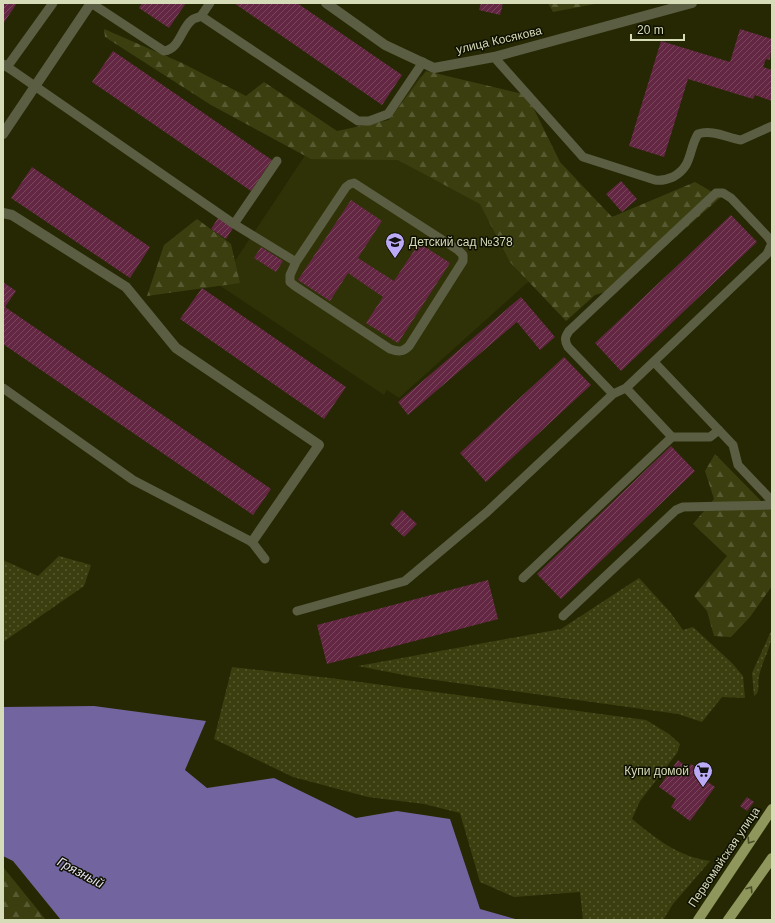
<svg xmlns="http://www.w3.org/2000/svg" width="775" height="923" font-family="Arial,sans-serif">
<style>
.built{fill:#2f3207}
.grass{fill:url(#grass-dots)}
.forest{fill:url(#forest-firs)}
.water{fill:#72659f}
.building{fill:url(#building-hatch)}
.lines{fill:none;stroke-linecap:round;stroke-linejoin:round}
.service{stroke:#5b5e43;stroke-width:9}
.minor{stroke:#5b5e43;stroke-width:10}
.primary{stroke:#90975d;stroke-width:10}
.oneway{stroke:#494d2a}
.labels{text-anchor:middle;stroke-width:3;stroke-linejoin:round;paint-order:stroke}
.street-label{font-size:12px;fill:#d6dbb8;stroke:#0f1000}
.poi-label{font-size:12px;fill:#d6dbb8;stroke:#0f1000;text-anchor:start}
.water-label{font-size:13px;font-style:italic;fill:#e5e2f3;stroke:#0f1000}
</style>
<defs>
<pattern id="grass-dots" width="8" height="8" patternUnits="userSpaceOnUse"><rect width="8" height="8" fill="#3b3f10"/><path d="M2 2h.1M6 6h.1" fill="none" stroke="#575a31" stroke-width="1.8" stroke-linecap="round"/></pattern>
<pattern id="forest-firs" width="22" height="20" patternUnits="userSpaceOnUse"><rect width="22" height="20" fill="#3b3f10"/><path d="M5 1l3.5 6h-7zM16 11l3.5 6h-7z" fill="#575a31"/></pattern>
<pattern id="building-hatch" width="6" height="6" patternUnits="userSpaceOnUse"><rect width="6" height="6" fill="#642743"/><path d="M-1 1l2-2M0 6l6-6M5 7l2-2" fill="none" stroke="#79465c"/></pattern>
</defs>
<rect width="100%" height="100%" fill="#252803"/>
<path class="built" d="M420,76L472,91L595,222L399,398L387,390L384,395L219,285L320,133L360,160Z"/>
<path class="grass" d="M59,556L91,565L84,586L3,642V560L38,576Z
M639,578L670,612L683,630L693,627L732,663L743,676L745,698L722,697L702,722L678,714L414,677L358,666L561,629Z
M772,629C772,648 763,658 759,676C757,683 761,692 754,696L752,673Z
M232,667L330,678L646,720L669,734L680,744L677,753L640,801L632,819C655,838 679,857 710,861L673,904L663,920H583L580,892L514,897L480,882L460,813L424,804L368,797L293,777L214,739Z"/>
<path class="forest" d="M548,3H600L553,12Z
M104,29L182,63L246,96L264,82L337,131L389,120L426,71L527,95L560,162L612,217L695,182L721,197L618,288L595,295L566,321L510,262L480,204L398,160L311,159L211,105L105,37Z
M197,219L231,244L240,283L147,296L164,245Z
M715,454L769,509L772,508V586L750,617L731,637L714,636L707,611L694,596L727,556L693,524L714,499L705,471Z
M3,867L46,920H3Z"/>
<path class="water" d="M94,706L206,721L185,770L207,788L274,778L356,818L397,811L450,819L480,909L519,920H61L13,861L3,856V707Z"/>
<path class="building" d="M3,3H17L3,24Z
M142,3H186L169,28L139,8Z
M234,3H297L402,75L382,105Z
M481,3H503L500,15L479,10Z
M740,29L772,39L770,60L766,59L763,67L772,70V101L755,95L753,99L688,79L664,157L629,146L661,41L730,62Z
M113,51L272,160L251,191L92,82Z
M32,167L150,247L130,278L11,198Z
M621,181L637,199L622,212L606,194Z
M351,200L382,221L358,258L394,281L419,243L450,263L398,343L366,323L383,297L348,273L330,301L298,280Z
M731,215L757,242L621,371L595,343Z
M218,218L233,228L226,239L211,229Z
M261,247L283,261L276,272L254,258Z
M3,282L16,291L5,307L271,489L253,515L3,344Z
M202,288L346,387L324,419L180,319Z
M521,297L555,337L540,350L517,322L408,415L398,402Z
M564,357L591,385L486,482L460,453Z
M671,446L695,471L561,599L537,574Z
M402,510L417,524L404,537L390,524Z
M488,580L498,619L327,664L317,625Z
M678,760L688,768L691,764L708,776L705,780L715,787L690,821L671,807L676,799L659,787Z
M747,797L754,802L747,811L740,806Z"/>
<g class="lines">
<path class="service" d="M91,3L164,51C180,49 181,28 192,20C194,18 198,18 201,16L358,121H369L388,114L423,62
M201,16L210,3
M494,57L583,157L655,180C662,181 666,180 673,177C693,166 688,150 698,134C712,129 728,138 741,140L772,126
M3,64L234,224L277,161
M7,67L53,3
M716,193H723L731,198L768,237L772,243L767,254L626,388L613,394L568,347C564,340 565,337 569,331Z
M234,224L296,262L290,275V282L295,286L390,349C399,352 403,352 409,346L463,261V255L458,250L354,183L350,184L346,187L296,262
M654,362L733,445L738,465L772,501
M3,388L133,480L252,542L265,559
M672,437H710L719,430
M523,578L672,437L626,388
M297,611L405,581L487,512L613,394
M563,616L676,510L683,507L772,505"/>
<path class="minor" d="M326,3L385,45L434,68L494,57L692,3
M3,134L91,3
M3,213L12,215L126,287L176,348L319,445L252,542"/>
<path class="primary" d="M698,920L772,809
M728,920L772,858"/>
</g>
<defs><path id="oneway-chevron" d="M-2-3.5L2.5 0L-2 3.5" fill="none" stroke-width="1.6" stroke-linecap="round" stroke-linejoin="round"/></defs>
<g class="oneway">
<use href="#oneway-chevron" transform="translate(750 841) rotate(124)"/>
<use href="#oneway-chevron" transform="translate(750 889) rotate(-56)"/>
</g>
<defs>
<symbol id="school-pin" viewBox="-11 -11 22 30"><path d="M0 17L-7.5 6A9.5 9.5 0 1 1 7.5 6Z" fill="#bbaaf6" stroke="#0f1000"/><path d="M0-5L7-2L0 1L-7-2ZM-4 1L0 2.5L4 1V4Q0 6-4 4Z" fill="#111"/></symbol>
<symbol id="supermarket-pin" viewBox="-11 -11 22 30"><path d="M0 17L-7.5 6A9.5 9.5 0 1 1 7.5 6Z" fill="#bbaaf6" stroke="#0f1000"/><path d="M-6-5.5h2.5l.6 2H6L4.5 2H-2.5L-4.4-4H-6ZM-1.5 3.2a1.3 1.3 0 1 0 .1 0ZM3 3.2a1.3 1.3 0 1 0 .1 0Z" fill="#111"/></symbol>
</defs>
<g fill-rule="evenodd">
<use href="#school-pin" x="384" y="231" width="22" height="30"/>
<use href="#supermarket-pin" x="692" y="760" width="22" height="30"/>
</g>
<g class="labels">
<g class="street-label">
<text transform="translate(499 40) rotate(-13)" y="4">улица Косякова</text>
<text transform="translate(724 857) rotate(-56)" y="4">Первомайская улица</text>
</g>
<g class="poi-label">
<text x="409" y="246">Детский сад №378</text>
<text x="689" y="775" text-anchor="end">Купи домой</text>
</g>
<g class="water-label">
<text transform="translate(81 872) rotate(28)" y="5">Грязный</text>
</g>
</g>
<rect width="775" height="923" fill="none" stroke="#d6dbb8" stroke-width="8"/>
<path d="M631 34v6h53v-6" fill="none" stroke="#d6dbb8" stroke-width="2"/>
<text x="637" y="34" font-size="12" fill="#d6dbb8" stroke="#0f1000" stroke-width="3" paint-order="stroke">20 m</text>
</svg>
